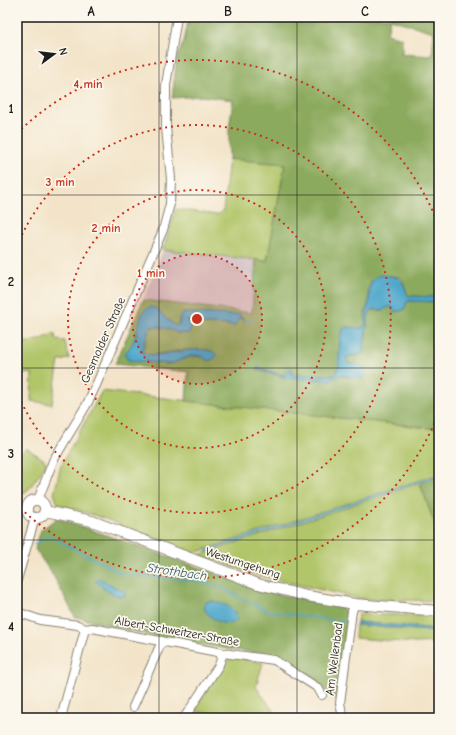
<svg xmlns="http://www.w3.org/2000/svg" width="456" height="735" font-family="'Comic Neue',sans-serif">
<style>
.industrial{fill:#d2bec3}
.green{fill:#b1c569;stroke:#667042}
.forest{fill:#8caa5d;stroke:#54633c;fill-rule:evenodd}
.water{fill:#4ca6ca;stroke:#346173}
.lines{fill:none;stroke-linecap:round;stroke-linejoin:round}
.stream{stroke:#4ca6ca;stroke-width:1.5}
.minor-casing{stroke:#888072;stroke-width:10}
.major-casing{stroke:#888072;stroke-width:12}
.minor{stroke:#fff;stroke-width:8}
.major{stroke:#fff;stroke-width:10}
.grid{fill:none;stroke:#1c1c1c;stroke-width:1;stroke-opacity:0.55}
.ring{fill:none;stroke:#c8321e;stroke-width:2;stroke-dasharray:2 4}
.labels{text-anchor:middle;stroke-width:3.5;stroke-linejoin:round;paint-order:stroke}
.street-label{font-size:12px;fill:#1c1c1c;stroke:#fbf7ec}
.water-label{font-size:13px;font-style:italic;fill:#325a6a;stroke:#fbf7ec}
.centre{fill:#c8321e;stroke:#fbf7ec;stroke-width:2}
.ring-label{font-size:12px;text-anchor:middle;font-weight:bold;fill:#c8321e;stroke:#fbf7ec;stroke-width:3.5;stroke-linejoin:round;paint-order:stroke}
.neatline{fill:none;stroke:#1c1c1c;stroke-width:1.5}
.grid-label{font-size:13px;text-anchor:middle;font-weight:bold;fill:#1c1c1c}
</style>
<rect width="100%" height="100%" fill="#fbf7ec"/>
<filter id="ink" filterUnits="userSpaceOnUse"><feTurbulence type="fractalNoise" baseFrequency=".025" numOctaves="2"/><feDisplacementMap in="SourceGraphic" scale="8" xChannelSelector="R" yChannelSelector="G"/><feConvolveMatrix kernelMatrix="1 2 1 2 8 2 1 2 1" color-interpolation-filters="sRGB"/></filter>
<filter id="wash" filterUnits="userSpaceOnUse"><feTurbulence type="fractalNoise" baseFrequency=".012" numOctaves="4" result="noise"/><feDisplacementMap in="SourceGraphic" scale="16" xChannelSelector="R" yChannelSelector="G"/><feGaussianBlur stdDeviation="0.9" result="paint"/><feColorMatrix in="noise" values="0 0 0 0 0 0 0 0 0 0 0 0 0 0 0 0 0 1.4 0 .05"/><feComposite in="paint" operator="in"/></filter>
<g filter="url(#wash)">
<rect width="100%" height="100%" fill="#f3e4c9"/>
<path class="industrial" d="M163,250L256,260L252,313L143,300Z"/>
<path class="green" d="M229,159L285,164L267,261L163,250L176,209L217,215L223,211Z
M55,333L56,340L65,341L69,359L59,361L52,404L31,401L32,373L23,374L17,389V344L39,340Z
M102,391L439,429V474L194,553L103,518L58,504L54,494L61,465Z
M26,448L45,460L46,465L29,489L17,497V454L19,455Z
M420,483L439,536V601L362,599L256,575L199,555Z
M360,614L439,616V629L357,622L358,615Z
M356,625L439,632V642L415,643L355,638Z
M231,656L263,663L256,687L279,718H221L193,710Z"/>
<path class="forest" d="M189,17H439V297L408,296L402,279L399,277L380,275L374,278L369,287V302L365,313L366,323L363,328L341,333L339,370L335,375H294L287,373L283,375L258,367L259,371L289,378L329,380L340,375L350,378L355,366L348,363L346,357L363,354L369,312L372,310H383L390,306L408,301H436L439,302V429L186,401L188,372L115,364L143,300L252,313L256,260L267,261L285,164L229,159V129L233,100L202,96L172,98L177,58L184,41ZM390,19L434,32L432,56L402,54V38L387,34ZM158,310C160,314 173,324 176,326L179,324V320L183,313H186L240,315L245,321L240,317L234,326C219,322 200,327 187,320L189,324L178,334C169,327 161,326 150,327L142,352L151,355L184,350H208L205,358C185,352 182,364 167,364L128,360L124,354C135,346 140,327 142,314Z
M439,476V536L420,483Z
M57,518L272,593L342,607L348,616L337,700L302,670L273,656L162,638L75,617L54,577L35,549L41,530ZM108,583L121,590L120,597L102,588Z"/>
<path class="water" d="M380,275C401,277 401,276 408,296L439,297V302L408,301L404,310L394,312L391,306L383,310L374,309L369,312L363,354L346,357L348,363L364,366L366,376L363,379L340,375L329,380L289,378L256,369L258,367L283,375L291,368L293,370L291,374L294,375H335C343,364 335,332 346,327L363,328L366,323C365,311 367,312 369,302C370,290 367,280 380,275Z
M151,307L156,308C161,314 170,322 176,326L179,324L180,316L186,313L240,315L245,321L240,317L235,326C221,323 198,326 187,320L191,328L190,333C176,336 168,325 150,327L142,352C145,353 148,354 151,355C165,356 208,342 217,355L214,359L208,361C194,348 181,364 167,364L128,360L124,354C138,343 138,316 145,310C145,309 150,308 151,307Z
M98,578L125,592V596C115,598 103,588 96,581Z
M212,601C224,605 235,605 237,620C227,629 209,619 204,608L206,602Z
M357,622L439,629V632L356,625Z"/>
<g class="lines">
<path class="stream" d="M245,321H253
M34,544L49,536L123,574L198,581L221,588L268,611L346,622
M206,551L439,475
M17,554L22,551"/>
</g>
</g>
<g filter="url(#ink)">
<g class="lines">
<defs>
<path id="minor" d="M38,500L53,461L87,404L97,383L163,230L170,204L171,179L166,127V85L177,17
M17,580L35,518
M17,612L40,620L78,625L85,629L92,628L223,653L274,660L318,688L322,695
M133,707L162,641
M61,718L85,629
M184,718L219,665L223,653
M343,718L340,703L352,611L355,604"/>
<path id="major" d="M27 509a9 9 0 1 1 18 0a9 9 0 1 1-18 0Z
M45,511L92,521L258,584L307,596L355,604L439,611"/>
</defs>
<use href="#minor" class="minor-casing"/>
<use href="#major" class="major-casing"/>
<use href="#minor" class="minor"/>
<use href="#major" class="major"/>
</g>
</g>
<path class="grid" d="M159,17V718M297,17V718M17,195H439M17,368H439M17,540H439"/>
<circle cx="197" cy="319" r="65" fill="#c8321e" fill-opacity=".12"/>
<g class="ring">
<circle cx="197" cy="319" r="65"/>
<circle cx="197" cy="319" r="129"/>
<path d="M17 246A194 194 0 1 1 17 392"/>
<path d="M439 412A259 259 0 0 1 17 505M17 133A259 259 0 0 1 439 226"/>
</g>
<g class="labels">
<g class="street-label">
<text transform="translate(103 340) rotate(-66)" y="4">Gesmolder Straße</text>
<text transform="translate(243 563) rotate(18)" y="4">Westumgehung</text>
<text transform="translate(177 631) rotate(10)" y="4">Albert-Schweitzer-Straße</text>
<text transform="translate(334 659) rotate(-83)" y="4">Am Wellenbad</text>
</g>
<g class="water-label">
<text transform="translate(177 571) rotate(8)" y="5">Strothbach</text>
</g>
</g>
<circle cx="197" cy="319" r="6" class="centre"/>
<g class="ring-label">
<text x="88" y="88">4 min</text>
<text x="60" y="186">3 min</text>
<text x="106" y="232">2 min</text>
<text x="151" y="277">1 min</text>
</g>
<rect width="456" height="735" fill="none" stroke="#fbf7ec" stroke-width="44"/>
<g transform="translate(54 54) rotate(75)" stroke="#fbf7ec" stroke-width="3" paint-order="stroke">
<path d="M0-3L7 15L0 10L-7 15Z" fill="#1c1c1c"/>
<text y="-6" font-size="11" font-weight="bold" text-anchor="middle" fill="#1c1c1c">N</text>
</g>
<rect x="22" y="22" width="412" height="691" class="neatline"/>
<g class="grid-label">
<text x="91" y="16">A</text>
<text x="228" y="16">B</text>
<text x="365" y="16">C</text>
<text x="11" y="113">1</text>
<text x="11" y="286">2</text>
<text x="11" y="458">3</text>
<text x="11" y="631">4</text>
</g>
</svg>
